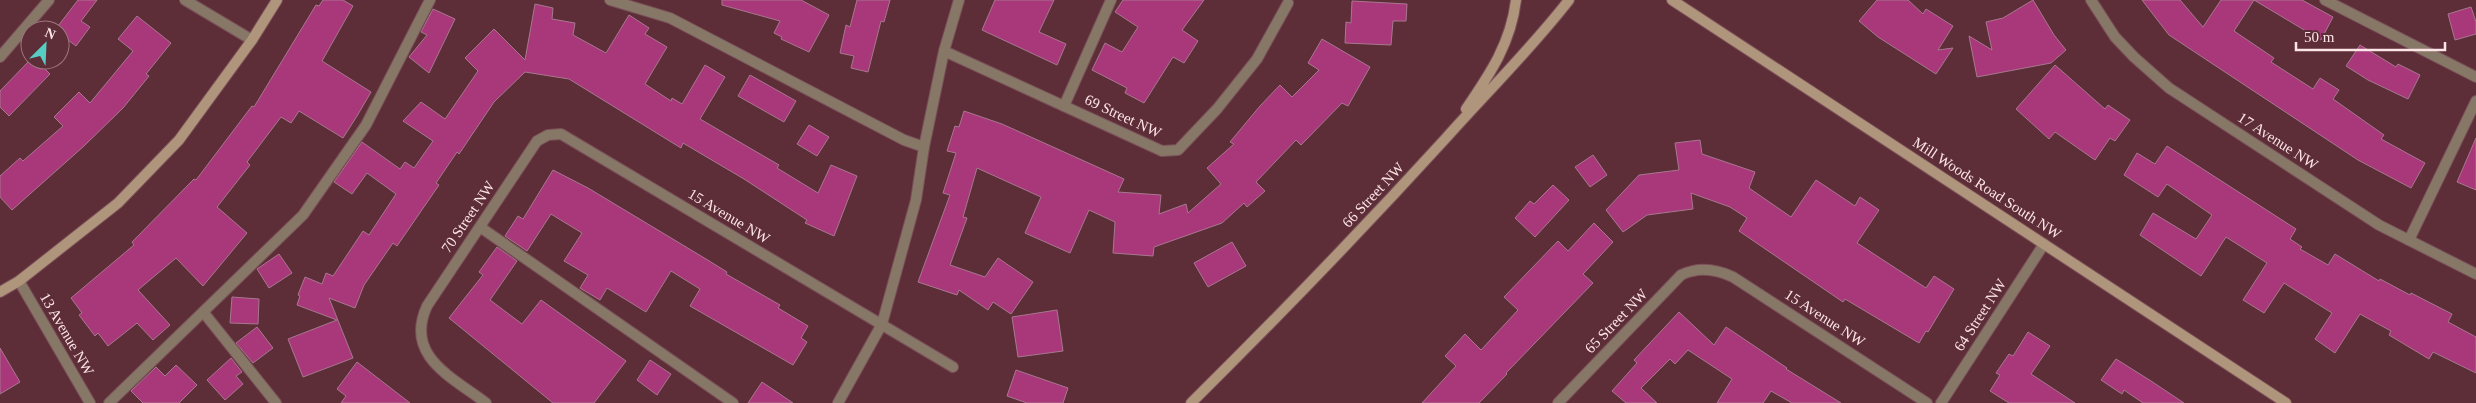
<svg xmlns="http://www.w3.org/2000/svg" width="2476" height="403" font-family="Georgia,serif">
<style>
.building{fill:#a8387a;stroke:#a87790}
.lines{fill:none;stroke-linecap:round;stroke-linejoin:round}
.lane-casing{stroke:#7a4f58;stroke-width:12}
.street-casing{stroke:#7a4f58;stroke-width:12}
.secondary-casing{stroke:#7a4f58;stroke-width:12}
.lane{stroke:#867766;stroke-width:10}
.street{stroke:#867766;stroke-width:10}
.secondary{stroke:#ae957b;stroke-width:10}
.labels{text-anchor:middle;stroke-width:4;stroke-linejoin:round;paint-order:stroke}
.street-label{font-size:15px;fill:#fde4e7;stroke:#5d2e38}
</style>
<rect width="100%" height="100%" fill="#5d2e38"/>
<path class="building" d="M78,0H97L81,21L90,27L76,46L60,34V30H55Z
M323,0H343L353,6L322,61L371,92L357,116L343,138L299,111L291,123L281,117L247,162L250,165L217,207L247,233L203,286L176,258L138,290L170,325L153,340L137,323L108,346L98,333L95,336L79,315L82,313L71,298L134,245L132,242L194,179L196,180L252,106L254,107L316,5L319,6Z
M722,0H801L829,15L809,52L781,39L782,37L774,33L780,21L722,5Z
M857,0H890L884,22L881,21L868,72L851,68L854,56L840,53L846,25L850,27Z
M995,0H1054L1039,32L1066,44L1057,65L982,30Z
M1123,0H1204L1182,30L1198,41L1184,63L1173,57L1144,103L1125,93L1127,88L1092,70L1105,43L1122,52L1138,27L1115,12Z
M1877,0H1908L1923,14L1926,9L1953,26L1938,50L1953,48L1936,74L1878,37L1859,21Z
M2033,0L2054,35L2066,50L2051,63L1977,77L1969,36L1992,50L1986,22L2003,18Z
M2142,0H2180L2203,27L2221,0H2302L2333,17L2321,40L2254,0L2234,31L2274,58L2271,62L2313,89L2320,78L2339,90L2333,99L2384,135L2381,139L2425,163L2411,188L2358,160L2169,35Z
M1352,1L1407,4L1406,21H1393L1391,45L1345,43L1346,22L1351,23Z
M535,4L553,8L552,19L575,23L573,35L606,53L629,15L649,28L645,34L667,47L645,84L671,101L672,98L682,104L705,65L725,77L700,119L779,165L777,168L818,193L831,165L857,176L834,236L805,223L807,220L744,179L683,143L681,148L569,79L525,72L494,102L459,154L457,152L436,183L439,185L397,246L393,243L364,285L355,308L329,298L353,358L303,377L288,339L337,320L297,305L300,296L298,295L305,277L322,284L326,273L333,276L363,231L369,235L396,194L367,173L352,194L334,182L362,142L400,169L405,162L414,168L433,141L403,121L421,102L445,119L478,71L465,58L494,29L525,60Z
M2471,7L2476,22V34L2455,40L2448,14Z
M433,9L455,19L429,73L409,57L427,35L421,32Z
M137,16L171,43L146,74L149,76L123,108L84,146L12,210L0,197V176L20,158L23,161L63,126L54,117L79,92L90,103L133,51L118,39Z
M1322,39L1370,67L1348,106L1342,103L1301,145L1296,140L1256,182L1265,191L1247,207L1244,203L1222,223L1154,247L1153,256L1113,253L1115,222L1089,210L1070,253L1025,233L1041,197L977,168L963,217L967,218L950,265L985,277L998,258L1033,282L1011,314L993,302L988,310L959,290L957,295L918,282L950,195L943,193L956,153L947,151L955,126L959,127L964,111L1002,124L1124,179L1118,192L1161,195L1159,214L1186,204L1188,213L1221,184L1207,168L1234,144L1230,142L1260,106L1280,85L1292,97L1319,70L1308,63Z
M2360,45L2396,67L2398,64L2420,75L2408,99L2368,80L2346,66Z
M30,60H36L50,74L9,116L0,107V91Z
M2055,65L2105,109L2108,105L2130,120L2115,141L2110,138L2095,160L2055,132L2049,139L2016,109Z
M750,75L796,101L784,122L738,96Z
M809,125L829,137L817,156L797,144Z
M2476,138V190L2457,182Z
M1700,140L1702,154L1755,172L1749,188L1791,217L1816,180L1855,206L1860,197L1879,210L1857,243L1926,288L1934,276L1954,289L1928,332L1926,331L1919,343L1845,299L1843,302L1739,231L1747,218L1730,207L1691,193L1693,209L1647,215L1623,232L1606,210L1639,175L1679,170L1675,143Z
M2167,146L2296,229L2290,239L2302,247L2300,249L2328,265L2335,254L2379,281L2380,279L2410,295L2411,293L2452,314L2448,322L2476,337V373L2433,352L2429,359L2389,335L2391,331L2360,314L2335,353L2315,339L2332,313L2284,283L2264,313L2243,300L2267,263L2226,237L2201,276L2140,235L2153,213L2196,239L2212,215L2167,184L2158,197L2124,175L2137,153L2155,164Z
M1593,155L1607,175L1590,187L1575,167Z
M553,170L588,188L706,259L727,272L726,274L780,305L778,308L808,326L801,338L807,342L793,365L690,306L700,289L671,271L646,312L607,288L600,300L580,288L588,275L564,261L582,233L551,214L527,251L505,236L518,216L523,219Z
M1553,185L1569,200L1535,237L1515,218L1530,201L1534,204Z
M1594,223L1613,242L1583,274L1593,283L1506,373L1507,374L1479,403H1422L1456,366L1445,356L1465,334L1481,350L1518,310L1504,297L1558,241L1568,251Z
M1232,242L1246,266L1208,287L1194,263Z
M497,247L517,261L490,300L522,324L541,300L626,361L594,403H553L449,318L483,275L479,272Z
M279,254L292,273L269,288L257,269Z
M232,297L259,299L258,324L230,323Z
M1057,310L1063,351L1018,357L1012,317Z
M1679,312L1714,345L1726,327L1787,368L1786,369L1841,403H1792L1771,391L1763,403H1717L1732,379L1688,350L1675,364L1670,359L1641,388L1657,403H1626L1612,391L1637,363L1634,360Z
M257,327L273,348L253,363L236,343Z
M2028,332L2050,346L2031,374L2075,403H2009L1990,391L2000,375L1996,373L2009,354L2013,356Z
M0,348L20,382L0,394Z
M231,358L242,372L236,376L243,384L225,400L207,380Z
M2116,359L2151,381L2184,403H2143L2124,390L2122,394L2101,380Z
M650,360L671,374L657,395L637,380Z
M357,362L410,403H341L346,396L337,389Z
M176,365L197,385L179,403H143L131,391L156,367L165,376Z
M1016,370L1068,388L1063,403H1027L1007,396Z
M762,382L793,403H748Z"/>
<g class="lines">
<defs>
<path id="lane" d="M610,0L670,18L904,140L924,147
M2325,0L2476,77
M0,57L49,0
M1064,106L1111,0
M480,227L733,403
M2409,240L2476,101
M204,313L276,403
M109,403L303,215L366,125L430,0"/>
<path id="street" d="M185,0L252,40
M2091,0L2115,37L2134,57L2169,88L2379,225L2476,274
M944,51L1162,151L1178,150L1217,109L1257,59L1288,3
M19,281L90,403
M486,403C452,377 404,356 427,306L537,141L548,135L561,134L953,367
M838,403L882,324L916,200L924,147L944,51L959,0
M1558,403L1681,275C1698,267 1716,269 1733,277L1927,403
M1941,403L2044,244"/>
<path id="secondary" d="M1672,0L2286,403
M1466,109C1490,74 1511,43 1516,0
M0,292L19,281L118,203L179,140L252,40L277,0
M1191,403C1278,317 1363,229 1446,138C1487,92 1531,49 1569,0"/>
</defs>
<use href="#lane" class="lane-casing"/>
<use href="#street" class="street-casing"/>
<use href="#secondary" class="secondary-casing"/>
<use href="#lane" class="lane"/>
<use href="#street" class="street"/>
<use href="#secondary" class="secondary"/>
</g>
<g class="labels">
<g class="street-label">
<text transform="translate(1123 116) rotate(25)" y="5">69 Street NW</text>
<text transform="translate(2278 141) rotate(33)" y="5">17 Avenue NW</text>
<text transform="translate(1987 188) rotate(33)" y="5">Mill Woods Road South NW</text>
<text transform="translate(1373 195) rotate(-47)" y="5">66 Street NW</text>
<text transform="translate(729 216) rotate(31)" y="5">15 Avenue NW</text>
<text transform="translate(468 217) rotate(-56)" y="5">70 Street NW</text>
<text transform="translate(1980 315) rotate(-57)" y="5">64 Street NW</text>
<text transform="translate(1825 318) rotate(33)" y="5">15 Avenue NW</text>
<text transform="translate(1616 321) rotate(-46)" y="5">65 Street NW</text>
<text transform="translate(67 334) rotate(60)" y="5">13 Avenue NW</text>
</g>
</g>
<g transform="translate(45 45) rotate(24)"><circle r="24" fill="#5d2e38" stroke="#9d777e"/>
<path d="M0-4L9 19L0 12L-9 19Z" fill="#56cec4"/>
<text y="-8" font-size="14" font-weight="bold" text-anchor="middle" fill="#fde4e7">N</text>
</g>
<path d="M2296 42v8h149v-8" fill="none" stroke="#fde4e7" stroke-width="2.5"/>
<text x="2304" y="42" font-size="15" fill="#fde4e7" stroke="#5d2e38" stroke-width="4" paint-order="stroke">50 m</text>
</svg>
